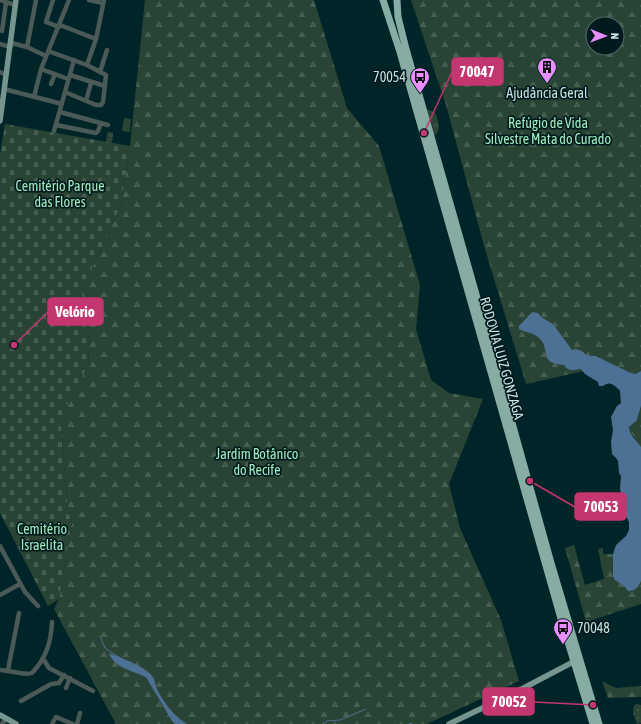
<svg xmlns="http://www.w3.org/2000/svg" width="641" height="724" font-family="'Asap Condensed',sans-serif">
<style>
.grass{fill:url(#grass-dots)}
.forest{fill:url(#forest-firs);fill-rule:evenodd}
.cemetery{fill:url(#cemetery-stones)}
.park{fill:url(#park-tufts)}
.garden{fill:#294434}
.water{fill:#4d7095}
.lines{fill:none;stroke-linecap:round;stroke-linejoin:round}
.stream{stroke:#4d7095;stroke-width:1}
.minor{stroke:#4b5a57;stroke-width:4.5}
.major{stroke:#76958e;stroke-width:5.5}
.highway{stroke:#87aca4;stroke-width:7}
.labels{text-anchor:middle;stroke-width:3.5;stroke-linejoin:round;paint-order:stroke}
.poi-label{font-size:14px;fill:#cbdfe1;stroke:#001a1d;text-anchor:end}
.park-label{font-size:14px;fill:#9decbe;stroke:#001a1d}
.street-label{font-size:14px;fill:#cbdfe1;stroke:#001a1d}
.leader{fill:none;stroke:#c3366f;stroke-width:1.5}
.callout-dot{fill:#c3366f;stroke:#001a1d;stroke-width:1.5}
.callout{fill:#c3366f;stroke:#c3366f;stroke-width:1.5}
.callout-label{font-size:15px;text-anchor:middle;font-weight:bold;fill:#fff}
</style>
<defs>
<pattern id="grass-dots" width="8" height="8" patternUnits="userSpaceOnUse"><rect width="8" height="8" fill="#294434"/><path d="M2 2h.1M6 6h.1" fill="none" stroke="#475f51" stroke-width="1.8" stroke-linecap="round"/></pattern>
<pattern id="forest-firs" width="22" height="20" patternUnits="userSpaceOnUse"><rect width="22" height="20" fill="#294434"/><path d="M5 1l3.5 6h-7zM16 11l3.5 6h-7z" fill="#475f51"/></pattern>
<pattern id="cemetery-stones" width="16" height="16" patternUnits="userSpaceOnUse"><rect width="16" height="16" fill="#294434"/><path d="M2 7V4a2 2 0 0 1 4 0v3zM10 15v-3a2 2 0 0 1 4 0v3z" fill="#475f51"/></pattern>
<pattern id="park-tufts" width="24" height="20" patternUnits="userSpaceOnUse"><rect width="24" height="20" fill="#294434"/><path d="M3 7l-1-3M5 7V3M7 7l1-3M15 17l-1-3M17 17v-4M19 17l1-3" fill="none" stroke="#475f51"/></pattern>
</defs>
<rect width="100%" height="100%" fill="#002528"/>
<path class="grass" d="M636,704L641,705V723L637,724C635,718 630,709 636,704Z"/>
<path class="forest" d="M145,0H314L347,108L379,146L420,285L416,329L431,380L449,393L483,399L449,484L460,528L501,620L519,681L427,724H116L54,609L59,599L72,522L68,512L61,424L64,410L88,366L90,332L82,290L121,205L130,146Z
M411,0H641V371L635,374L631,373L596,356L589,355L584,371L526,384L485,249L446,105ZM593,24H617V48H593Z
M641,406V447L629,430V427L638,418Z
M574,545L585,585L604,579L598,549L603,548V554H613C614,573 608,575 625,587L641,581V604L586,622L565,548Z
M602,681L616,688L641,686V697L608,698Z"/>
<path class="cemetery" d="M5,124L130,146L121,205L82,290L90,332L88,366L64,410L61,424L68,512L72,522L59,599L48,606L0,513V154Z"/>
<path class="park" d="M425,109L435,112C438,121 442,130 434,136Z
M109,132L113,133L112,143L106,142L107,133Z"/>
<path class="garden" d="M641,57V81H639L633,60Z
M124,118L131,119L130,132L122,131Z"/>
<path class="water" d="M532,312L538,313L541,317L553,324L572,350L576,349L582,351L586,355L596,356L631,373L635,374L641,371V406L637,420L629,427C629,435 637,440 641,447V581C638,587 636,591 628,591L625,587L615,580L613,576V554L616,545L626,536L629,530V522L626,516V511L620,489L621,476L619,473L618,461L616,458L612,454L611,442L613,430L611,417L617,406L621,403L620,391C618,388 611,382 607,384C605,384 604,386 602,386H599L598,382L585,374L581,369C574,370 568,372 564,365C537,363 552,350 539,338C533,332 526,333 519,329V326Z
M109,653C121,658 145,666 153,677C155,680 155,685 157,689C164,703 173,715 187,724H175L172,721L146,677C133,671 114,668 109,653Z"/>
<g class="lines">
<path class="stream" d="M100,636L105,648L122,659
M322,724L327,721L340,720L366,709
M409,724L412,723"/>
<path class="minor" d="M0,0L15,5
M53,0L46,22L59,27
M89,0L103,3
M60,25L96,39
M2,31L6,3
M11,43L27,47L46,56
M0,44L10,47
M27,47L36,0
M48,51L87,65L106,75L103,102L101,105H96L65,92
M87,65L96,39L104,0
M41,69L68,79
M0,72L6,75
M100,72L107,50
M70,75L105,86
M51,84L55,74
M4,89L62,104
M34,97L41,69L69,0
M86,101L91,83
M60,112L108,125
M56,125L96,133L98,131L101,123
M54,131L74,60
M0,546L25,592L38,606
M0,595L20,584
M44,660L49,668L93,691
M0,670C9,670 24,676 32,673C46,658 51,643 52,622
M8,670L19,613
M66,688L70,678
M21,701L51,684L59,683L64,675
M2,724L6,719
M52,724L56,717L73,724
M77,724L80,713"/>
<path class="major" d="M0,121L16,0
M0,715L16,724
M449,724L514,693L575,661"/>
<path class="highway" d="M383,0L400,52L562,622L593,724
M397,0L398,17L406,49L489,340L551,563L599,724"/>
</g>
<defs>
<symbol id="building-pin" viewBox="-11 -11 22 30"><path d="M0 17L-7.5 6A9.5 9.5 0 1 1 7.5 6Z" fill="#e98efe" stroke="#001a1d"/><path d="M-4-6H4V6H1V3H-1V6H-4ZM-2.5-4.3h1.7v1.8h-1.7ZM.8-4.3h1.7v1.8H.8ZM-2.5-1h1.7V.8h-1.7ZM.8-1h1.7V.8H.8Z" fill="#111"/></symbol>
<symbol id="bus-pin" viewBox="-11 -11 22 30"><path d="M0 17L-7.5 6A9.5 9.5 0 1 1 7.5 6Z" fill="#e98efe" stroke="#001a1d"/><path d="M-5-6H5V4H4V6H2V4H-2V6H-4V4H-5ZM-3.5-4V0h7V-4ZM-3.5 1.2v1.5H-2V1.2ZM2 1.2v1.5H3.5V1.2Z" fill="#111"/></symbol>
</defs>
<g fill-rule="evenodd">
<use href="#building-pin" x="536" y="56" width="22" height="30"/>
<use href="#bus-pin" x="409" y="66" width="22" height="30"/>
<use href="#bus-pin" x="552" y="617" width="22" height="30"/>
</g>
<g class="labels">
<g class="poi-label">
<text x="406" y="82">70054</text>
<text x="547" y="98" text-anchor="middle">Ajudância Geral</text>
<text x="577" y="633" text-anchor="start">70048</text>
</g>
<g class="park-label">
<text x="548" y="128">Refúgio de Vida<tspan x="548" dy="16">Silvestre Mata do Curado</tspan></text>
<text x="60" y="191">Cemitério Parque<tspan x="60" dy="16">das Flores</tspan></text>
<text x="257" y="459">Jardim Botânico<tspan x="257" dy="16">do Recife</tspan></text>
<text x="42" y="534">Cemitério<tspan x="42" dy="16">Israelita</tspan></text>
</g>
<g class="street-label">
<text transform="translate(502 358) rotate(74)" y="5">RODOVIA LUIZ GONZAGA</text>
</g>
</g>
<path class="leader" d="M424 133L452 72M14 345L48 312M530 481L575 507M593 705L534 702"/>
<g class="callout-dot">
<circle cx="424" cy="133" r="4"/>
<circle cx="14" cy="345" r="4"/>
<circle cx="530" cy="481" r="4"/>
<circle cx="593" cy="705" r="4"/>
</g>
<g class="callout">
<rect x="452" y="58" width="51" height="27" rx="4"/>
<rect x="48" y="298" width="55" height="27" rx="4"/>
<rect x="575" y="493" width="51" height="27" rx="4"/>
<rect x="483" y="688" width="51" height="27" rx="4"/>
</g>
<g class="callout-label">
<text x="477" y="77">70047</text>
<text x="75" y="317">Velório</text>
<text x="601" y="512">70053</text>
<text x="509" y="707">70052</text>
</g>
<g transform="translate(605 36) rotate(91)"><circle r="19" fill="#001a1d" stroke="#51696b"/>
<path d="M0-3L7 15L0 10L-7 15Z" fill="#e98efe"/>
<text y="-6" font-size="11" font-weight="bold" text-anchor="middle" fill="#cbdfe1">N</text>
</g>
</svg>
